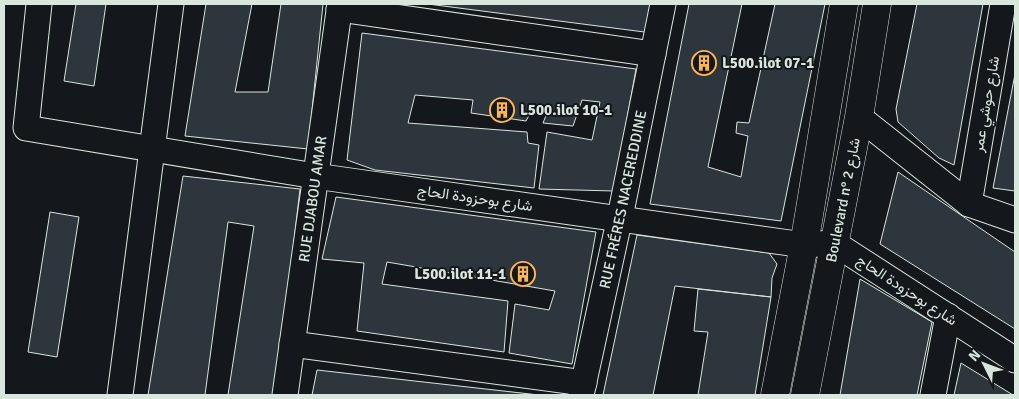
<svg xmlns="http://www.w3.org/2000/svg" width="1019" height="399" font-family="Signika,Vazirmatn,sans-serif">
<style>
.building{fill:#2c363c;stroke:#d8e6dc}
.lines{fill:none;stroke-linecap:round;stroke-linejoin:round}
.minor-casing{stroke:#d8e6dc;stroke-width:27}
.major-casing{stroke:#d8e6dc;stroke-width:29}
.minor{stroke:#14181c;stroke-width:25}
.major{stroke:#14181c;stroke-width:28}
.labels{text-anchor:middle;stroke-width:4;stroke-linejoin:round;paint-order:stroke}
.poi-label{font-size:15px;font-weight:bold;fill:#d8e6dc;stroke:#14181c;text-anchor:start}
.street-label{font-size:15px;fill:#d8e6dc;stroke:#14181c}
</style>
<rect width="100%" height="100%" fill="#14181c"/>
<path class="building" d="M76,4H106L94,86L64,81Z
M206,4H252L235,92H268L281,4H323L308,149L185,136Z
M428,4H657L652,33Z
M689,4H742L708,167L741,177L748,136L736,133L737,122L749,123L775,4H825L781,221L650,204Z
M917,4H983L954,165L939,158L898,122L896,109Z
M362,33L636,69L614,191L539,189L547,132L592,140L600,102L582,100L573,126L543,123L547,113L533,108L526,121L471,113L473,100L415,95L408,123L527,132L528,143L539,145L534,188L375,170L347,160Z
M1015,74V191L993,188Z
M898,172L1015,252V329L880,244Z
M183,176L300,189L276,395H228L254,226L228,222L205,395H148Z
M336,197L596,232L572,364L509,353L515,304L549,310L555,291L387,262L382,284L508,301L504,352L357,331L364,263L322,259Z
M50,212L79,217L57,357L28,352Z
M637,235L769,253L777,264L772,278L771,297L675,286L653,395H603Z
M860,279L932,322L917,395H840Z
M698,289L771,297L755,395H698L708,332L694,331Z
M961,363L1013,395H954Z
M317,370L539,395H312Z"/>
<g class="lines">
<defs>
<g id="minor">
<path d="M39,4L26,128L315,176L804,245L834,243L1015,360"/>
<path d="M339,9L653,54"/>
<path d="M859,117L969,204L1015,220"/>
<path d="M969,204L1003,4"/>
<path d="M292,344L584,383"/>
<path d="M120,395L171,4"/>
<path id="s1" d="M285,395L340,4"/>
<path id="s2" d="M581,395L620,217L663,4"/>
<path d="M933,395L948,316"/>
</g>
<path id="major" d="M775,395L804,245L844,4
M805,395L859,117L877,4"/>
</defs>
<use href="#minor" class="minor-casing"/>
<use href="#major" class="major-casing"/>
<use href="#minor" class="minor"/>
<use href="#major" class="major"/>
</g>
<defs>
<symbol id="building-ring" viewBox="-11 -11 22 22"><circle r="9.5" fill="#14181c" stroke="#ffb74d" stroke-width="1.5"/><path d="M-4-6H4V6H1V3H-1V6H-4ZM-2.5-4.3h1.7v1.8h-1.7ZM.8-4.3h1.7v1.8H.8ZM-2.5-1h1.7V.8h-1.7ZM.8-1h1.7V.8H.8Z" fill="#ffb74d"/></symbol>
</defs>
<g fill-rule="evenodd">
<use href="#building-ring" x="690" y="49" width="28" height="28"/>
<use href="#building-ring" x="488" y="96" width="28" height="28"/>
<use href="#building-ring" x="509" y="260" width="28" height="28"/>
</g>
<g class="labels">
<g class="poi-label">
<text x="722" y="68">L500.ilot 07-1</text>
<text x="520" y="115">L500.ilot 10-1</text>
<text x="506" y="279" text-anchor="end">L500.ilot 11-1</text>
</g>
<g class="street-label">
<text transform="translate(986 104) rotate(-80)" y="5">شارع حوشي عمر</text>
<text transform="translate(475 198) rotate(8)" y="5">شارع بوحزودة الحاج</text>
<text dy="5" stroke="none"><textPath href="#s1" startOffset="198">RUE DJABOU AMAR</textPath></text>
<text dy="5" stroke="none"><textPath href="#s2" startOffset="200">RUE FRÉRES NACEREDDINE</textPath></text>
<text transform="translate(843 200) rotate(-79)" y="5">Boulevard n° شارع 2</text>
<text transform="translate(907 290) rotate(33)" y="5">شارع بوحزودة الحاج</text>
</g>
</g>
<rect width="1019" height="399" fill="none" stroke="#d8e6dc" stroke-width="10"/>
<g transform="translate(984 364) rotate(312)" stroke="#14181c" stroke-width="4" paint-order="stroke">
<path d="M0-4L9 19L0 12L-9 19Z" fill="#d8e6dc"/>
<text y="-8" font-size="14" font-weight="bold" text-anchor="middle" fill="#d8e6dc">N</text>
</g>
</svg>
